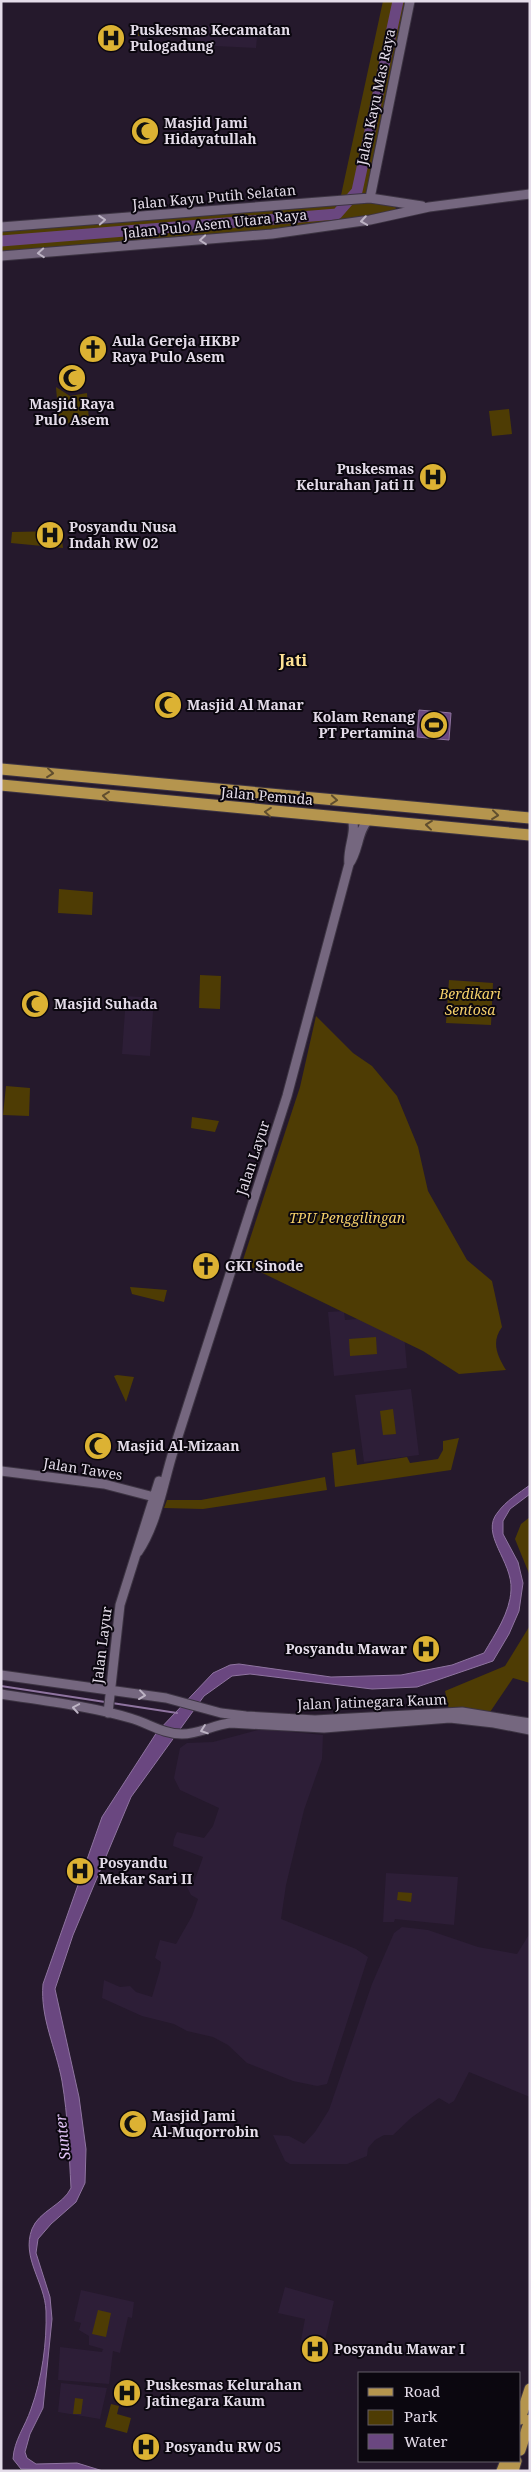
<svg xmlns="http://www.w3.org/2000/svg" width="531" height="2472" font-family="'Noto Serif',serif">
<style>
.built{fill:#2d1e37}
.green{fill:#4e3c04}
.water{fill:#6a4780;stroke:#8f74a0}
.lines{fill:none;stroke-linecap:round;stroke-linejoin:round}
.stream{stroke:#8f74a0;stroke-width:2}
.river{stroke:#6a4780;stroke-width:11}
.tertiary-casing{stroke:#3d3443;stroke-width:11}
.primary-casing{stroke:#3d3443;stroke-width:13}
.tertiary{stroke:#75677f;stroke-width:9}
.primary{stroke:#b5954e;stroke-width:11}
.oneway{stroke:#bdb3c4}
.oneway2{stroke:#604e2e}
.labels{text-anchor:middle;stroke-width:4;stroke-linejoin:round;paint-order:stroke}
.poi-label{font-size:14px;font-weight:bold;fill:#e4dce9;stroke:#0b070f;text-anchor:start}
.street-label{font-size:14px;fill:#e4dce9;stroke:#0b070f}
.park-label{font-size:14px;font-style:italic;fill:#f5d06a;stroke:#0b070f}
.water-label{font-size:15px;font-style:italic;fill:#e0c2f5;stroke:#0b070f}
.quarter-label{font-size:16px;font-weight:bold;fill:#fee195;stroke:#0b070f}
</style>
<rect width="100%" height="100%" fill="#25192c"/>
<path class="built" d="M195,25L258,27L256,48L195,45Z
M126,996L154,998L150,1056L122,1054Z
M344,1311L345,1320L370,1318L404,1334L407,1368L334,1376L328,1312Z
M411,1389L419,1455L364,1462L355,1395Z
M262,1729L323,1735L322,1759L304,1810L286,1885L281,1919L356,1949L368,1957L327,2084L317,2086L293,2081L247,2063L228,2045L213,2037L187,2031L174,2024L142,2016L102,1998L104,1980L120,1987L130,1986L136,1992L152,1997L160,1970L161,1962L155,1958L160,1940L176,1944L192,1916L198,1899L191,1895L186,1885H193L203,1857L173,1846L174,1839L177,1832L204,1838L213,1826L219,1808L180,1790L174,1778L180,1748L187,1743L213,1742Z
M386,1873L458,1877L454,1925L395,1919L394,1922H383Z
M402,1927L428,1930L478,1947L517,1954L530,1933V2097L469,2072L454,2101L449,2104L439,2098L411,2118L393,2135H384L375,2140L368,2148L367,2156L347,2164H290L285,2161L273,2135L289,2136L304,2144L315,2132L329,2110L372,1984L394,1933Z
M285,2287L334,2301L324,2345L301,2340L305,2319L278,2313Z
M81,2290L134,2302L132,2318L128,2317L120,2353L113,2351L109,2384L58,2380L60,2347L102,2352L103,2349L110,2351L89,2345V2336L79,2330L81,2323L74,2321Z
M61,2383L107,2388L100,2419L58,2412Z"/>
<path class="green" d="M383,1H410L370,197L395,204L396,210L328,226L1,256V227L340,200Z
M138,27L162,28L161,36H138Z
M56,387L70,396L87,393L89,422L59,424Z
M509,409L512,434L492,436L489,411Z
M61,531L63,548L11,543L12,532Z
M59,889L93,892L92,915L58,913Z
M200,975L221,976L220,1009L199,1008Z
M449,980L493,983L491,1025L446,1023Z
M316,1016L353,1053L372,1066L397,1096L418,1147L428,1191L467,1260L492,1281L502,1327C491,1342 497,1355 506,1370L459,1374L423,1351L242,1263L300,1087Z
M6,1086L30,1088L29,1116L3,1115Z
M192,1117L219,1121L215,1132L191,1128Z
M130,1287L167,1290L164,1302L132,1294Z
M376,1337L377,1354L350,1356L349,1339Z
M117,1375L134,1377L126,1402L114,1376Z
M393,1409L396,1434L383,1435L380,1411Z
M459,1438L451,1470L335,1487L332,1453L355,1449L357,1465L407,1457L410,1463L438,1459L443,1450V1441Z
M325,1477L327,1490L203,1509L164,1508L167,1500H201Z
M530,1517V1576L515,1539L521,1524Z
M530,1620V1683L513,1678L488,1715L449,1710L445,1691L505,1666L529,1627Z
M398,1892L412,1893L411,1902L397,1900Z
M98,2310L111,2313L106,2337L92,2334Z
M75,2398L83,2399L81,2414H73Z
M111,2404L119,2406L117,2414L131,2418L127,2433L105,2427Z"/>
<path class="water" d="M419,710L451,713L449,740L417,737Z
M530,1485V1494L510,1509L503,1521V1534L518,1562L523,1583L519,1611L509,1634L493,1661L417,1687L372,1689L250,1674L232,1676L204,1696L131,1797L73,1935L55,1989L79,2097L86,2149L85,2183L76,2202L51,2224L38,2239L36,2253L50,2297L52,2319L43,2408L30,2434L25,2452L27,2458L36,2464L77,2463L103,2471L21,2469L13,2459C14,2440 25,2427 31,2409C42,2379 47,2342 46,2311C45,2282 21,2258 32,2229C39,2211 63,2205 71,2188C69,2152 68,2116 62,2081C56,2048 40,2018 43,1984L102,1817L157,1732L213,1673L230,1665L239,1664L331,1677L401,1675L452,1665L484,1653C495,1634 510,1613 511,1590C513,1561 479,1534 498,1512C506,1501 519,1493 530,1485Z"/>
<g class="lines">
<path class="stream" d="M1,1686L105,1702
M112,1703L177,1713"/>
<path class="river" d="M1,241L337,214L357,191L398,1"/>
<defs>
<path id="tertiary" d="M370,198L410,1
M1,227L370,198L422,206
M1,256L272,234L370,220L429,207L530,194
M349,864C347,848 357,833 352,818
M1,1471L104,1484L158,1498
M138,1552C157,1524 163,1484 173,1452L287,1096L349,864C359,851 357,831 369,819
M1,1675L166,1698L221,1713L246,1716L315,1720L462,1712L530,1723
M1,1694C44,1701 89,1706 130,1718C148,1723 163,1734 182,1734C199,1734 213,1725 230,1723L324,1728L450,1718L494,1723L530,1730
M108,1713L120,1605L159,1481"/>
<path id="primary" d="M1,769L530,818
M1,785L530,835
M520,2419L530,2389
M520,2450L530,2420
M502,2471L506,2461
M513,2471L516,2461"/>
</defs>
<use href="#tertiary" class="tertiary-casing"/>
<use href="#primary" class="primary-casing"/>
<use href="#tertiary" class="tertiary"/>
<use href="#primary" class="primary"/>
</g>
<defs><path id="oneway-chevron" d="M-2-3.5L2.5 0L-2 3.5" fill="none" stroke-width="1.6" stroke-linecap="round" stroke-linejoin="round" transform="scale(1.25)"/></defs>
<g class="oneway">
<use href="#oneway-chevron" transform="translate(102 220) rotate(-4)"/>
<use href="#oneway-chevron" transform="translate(364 221) rotate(171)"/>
<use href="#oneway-chevron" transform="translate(203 240) rotate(175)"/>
<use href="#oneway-chevron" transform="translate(41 253) rotate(176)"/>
<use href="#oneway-chevron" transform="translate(142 1695) rotate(7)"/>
<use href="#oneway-chevron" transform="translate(76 1708) rotate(-170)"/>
<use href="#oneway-chevron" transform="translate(204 1730) rotate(161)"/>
</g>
<g class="oneway2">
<use href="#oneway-chevron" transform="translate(50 773) rotate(6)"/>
<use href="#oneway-chevron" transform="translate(106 796) rotate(-174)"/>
<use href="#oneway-chevron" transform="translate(334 800) rotate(5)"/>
<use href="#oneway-chevron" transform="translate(268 812) rotate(-175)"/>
<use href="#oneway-chevron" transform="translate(495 815) rotate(6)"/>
<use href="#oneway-chevron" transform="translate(429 825) rotate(-174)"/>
</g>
<defs>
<symbol id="hospital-disc" viewBox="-11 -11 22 22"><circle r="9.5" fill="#dcb233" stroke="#0b070f"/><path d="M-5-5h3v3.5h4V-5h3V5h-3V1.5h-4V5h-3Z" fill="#111"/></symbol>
<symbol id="mosque-disc" viewBox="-11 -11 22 22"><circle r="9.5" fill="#dcb233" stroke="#0b070f"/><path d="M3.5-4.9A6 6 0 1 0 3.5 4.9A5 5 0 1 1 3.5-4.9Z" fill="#111"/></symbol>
<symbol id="church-disc" viewBox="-11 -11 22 22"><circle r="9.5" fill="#dcb233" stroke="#0b070f"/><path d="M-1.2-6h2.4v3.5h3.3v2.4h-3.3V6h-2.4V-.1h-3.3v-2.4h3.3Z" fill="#111"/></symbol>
<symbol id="stadium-disc" viewBox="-11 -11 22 22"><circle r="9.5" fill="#dcb233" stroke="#0b070f"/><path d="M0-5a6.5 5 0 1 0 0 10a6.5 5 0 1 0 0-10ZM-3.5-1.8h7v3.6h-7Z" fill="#111"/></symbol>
</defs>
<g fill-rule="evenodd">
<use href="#hospital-disc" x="95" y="22" width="32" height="32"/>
<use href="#mosque-disc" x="129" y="115" width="32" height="32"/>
<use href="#church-disc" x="77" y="333" width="32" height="32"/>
<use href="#mosque-disc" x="56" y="362" width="32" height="32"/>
<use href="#hospital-disc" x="417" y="461" width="32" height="32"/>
<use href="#hospital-disc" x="34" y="519" width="32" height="32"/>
<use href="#mosque-disc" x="152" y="689" width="32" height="32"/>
<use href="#stadium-disc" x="418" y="709" width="32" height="32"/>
<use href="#mosque-disc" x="19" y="988" width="32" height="32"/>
<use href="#church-disc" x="190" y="1250" width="32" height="32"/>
<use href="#mosque-disc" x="82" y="1430" width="32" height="32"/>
<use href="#hospital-disc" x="410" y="1633" width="32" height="32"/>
<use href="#hospital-disc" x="64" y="1855" width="32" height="32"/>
<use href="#mosque-disc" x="117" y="2108" width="32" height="32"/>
<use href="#hospital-disc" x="299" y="2333" width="32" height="32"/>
<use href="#hospital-disc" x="111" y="2377" width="32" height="32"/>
<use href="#hospital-disc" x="130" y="2431" width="32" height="32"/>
</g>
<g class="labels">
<g class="poi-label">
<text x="130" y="35">Puskesmas Kecamatan<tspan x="130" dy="16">Pulogadung</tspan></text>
<text x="164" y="128">Masjid Jami<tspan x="164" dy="16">Hidayatullah</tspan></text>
<text x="112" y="346">Aula Gereja HKBP<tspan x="112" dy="16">Raya Pulo Asem</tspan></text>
<text x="72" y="409" text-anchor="middle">Masjid Raya<tspan x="72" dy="16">Pulo Asem</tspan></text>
<text x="414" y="474" text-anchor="end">Puskesmas<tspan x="414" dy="16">Kelurahan Jati II</tspan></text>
<text x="69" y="532">Posyandu Nusa<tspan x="69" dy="16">Indah RW 02</tspan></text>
<text x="187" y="710">Masjid Al Manar</text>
<text x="415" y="722" text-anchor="end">Kolam Renang<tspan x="415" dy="16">PT Pertamina</tspan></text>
<text x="54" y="1009">Masjid Suhada</text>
<text x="225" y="1271">GKI Sinode</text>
<text x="117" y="1451">Masjid Al-Mizaan</text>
<text x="407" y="1654" text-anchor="end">Posyandu Mawar</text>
<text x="99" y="1868">Posyandu<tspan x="99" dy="16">Mekar Sari II</tspan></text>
<text x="152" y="2121">Masjid Jami<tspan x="152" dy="16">Al-Muqorrobin</tspan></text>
<text x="334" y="2354">Posyandu Mawar I</text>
<text x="146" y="2390">Puskesmas Kelurahan<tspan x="146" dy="16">Jatinegara Kaum</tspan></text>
<text x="165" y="2452">Posyandu RW 05</text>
</g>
<g class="street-label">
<text transform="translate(376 97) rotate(-78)" y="5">Jalan Kayu Mas Raya</text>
<text transform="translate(214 197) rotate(-5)" y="5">Jalan Kayu Putih Selatan</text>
<text transform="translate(215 224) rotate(-6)" y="5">Jalan Pulo Asem Utara Raya</text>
<text transform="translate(267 796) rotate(5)" y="5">Jalan Pemuda</text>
<text transform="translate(253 1158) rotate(-72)" y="5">Jalan Layur</text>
<text transform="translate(83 1469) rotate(9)" y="5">Jalan Tawes</text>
<text transform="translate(102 1645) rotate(-83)" y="5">Jalan Layur</text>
<text transform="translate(372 1702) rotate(-2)" y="5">Jalan Jatinegara Kaum</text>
</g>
<g class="park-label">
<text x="470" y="999">Berdikari<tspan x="470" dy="16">Sentosa</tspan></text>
<text x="347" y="1223">TPU Penggilingan</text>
</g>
<g class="water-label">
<text transform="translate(63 2137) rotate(-96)" y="5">Sunter</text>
</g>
<g class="quarter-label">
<text x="293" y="666">Jati</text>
</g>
</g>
<rect width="531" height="2472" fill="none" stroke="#e4dce9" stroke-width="5"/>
<rect x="358" y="2372" width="162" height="90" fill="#0b070f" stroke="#625c66"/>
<rect x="368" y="2388" width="25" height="8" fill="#b5954e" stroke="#625c66"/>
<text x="404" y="2397" font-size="15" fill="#e4dce9">Road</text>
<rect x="368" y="2410" width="25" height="15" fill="#4e3c04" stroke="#625c66"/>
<text x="404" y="2422" font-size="15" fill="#e4dce9">Park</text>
<rect x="368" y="2434" width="25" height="15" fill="#6a4780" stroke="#625c66"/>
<text x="404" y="2447" font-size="15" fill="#e4dce9">Water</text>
</svg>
